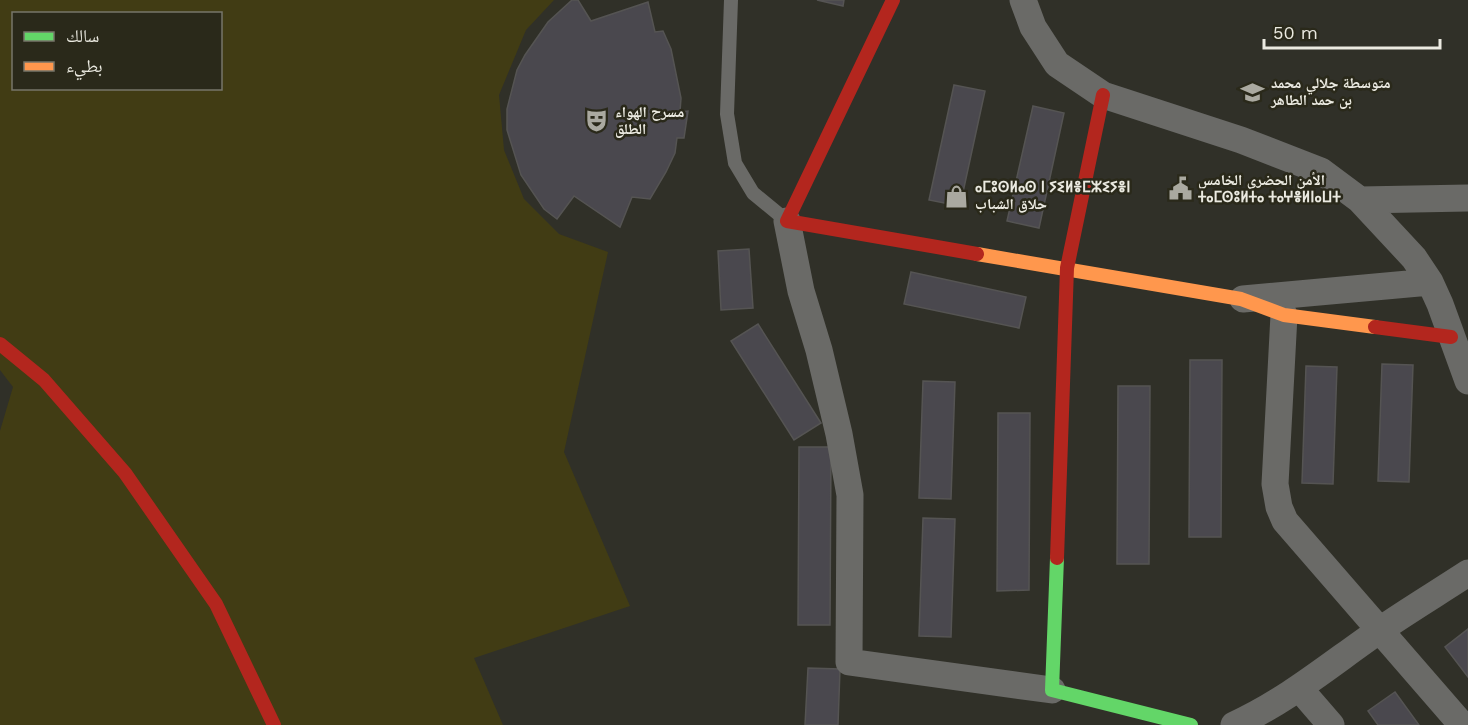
<svg xmlns="http://www.w3.org/2000/svg" width="1468" height="725" font-family="'Work Sans','Noto Naskh Arabic','Noto Sans Tifinagh',sans-serif">
<style>
.green{fill:#413c14;fill-rule:evenodd}
.building{fill:#4a484e;stroke:#555453;stroke-width:1.5}
.lines{fill:none;stroke-linecap:round;stroke-linejoin:round}
.lane{stroke:#6a6a67;stroke-width:14}
.street{stroke:#6a6a67;stroke-width:27}
.fast{stroke:#63d668;stroke-width:14}
.slow{stroke:#ff974d;stroke-width:14}
.jam{stroke:#b3261e;stroke-width:14}
.labels{text-anchor:middle;stroke-width:5;stroke-linejoin:round;paint-order:stroke}
.poi-label{font-size:15px;font-weight:bold;fill:#ebeae1;stroke:#2a291a;text-anchor:start}
</style>
<rect width="100%" height="100%" fill="#303028"/>
<path class="green" d="M0,0H554L526,30L499,95L504,150L524,199L559,234L608,252L564,452L630,606L474,658L503,725H0V431L13,387L0,370ZM14,14H220V88H14Z"/>
<path class="building" d="M572,0H578L591,21L648,2L655,32L663,31L671,49L681,98L680,112L688,111L684,138H677L675,153L666,172L650,199L632,197L620,227L574,196L557,219L544,209L521,175L507,130V109L517,70L525,55L548,22Z
M817,0H844L843,6Z
M954,85L985,91L960,206L929,200Z
M1033,106L1064,113L1039,228L1007,221Z
M749,249L753,308L721,310L718,251Z
M911,272L1026,297L1019,328L904,304Z
M758,324L821,423L794,440L731,341Z
M1190,360H1222L1221,537H1189Z
M1382,364L1413,365L1409,482L1378,481Z
M1306,366L1337,367L1333,484L1302,483Z
M923,381L955,382L951,499L919,498Z
M1118,386H1150L1149,564H1117Z
M998,413H1030L1029,590L997,591Z
M799,447H831L830,625H798Z
M923,518L955,519L951,637L919,636Z
M1468,629V677L1445,647Z
M808,668L840,669L838,725H805Z
M1395,692L1419,725H1378L1368,711Z"/>
<g class="lines">
<path class="lane" d="M731,0L727,114L735,163L753,193L787,221"/>
<path class="street" d="M1023,0L1033,27L1057,64L1103,95L1241,140L1321,171L1360,200L1414,258L1430,282L1440,304L1468,381
M1360,200L1468,198
M787,221L801,291L819,350L839,434L850,495L849,662L1052,690
M1243,299L1430,282
M1284,315L1275,484L1279,507L1285,521L1462,725
M1299,688L1331,725
M1234,725C1287,701 1332,663 1380,630C1409,610 1439,592 1468,573"/>
<path class="fast" d="M1057,558L1052,690L1191,725"/>
<path class="slow" d="M977,254L1241,299L1284,315L1375,327"/>
<path class="jam" d="M893,0L787,221L977,254
M1375,327L1451,337
M0,344L44,380L125,473L216,604L274,725
M1057,558L1067,268L1103,95"/>
</g>
<defs>
<symbol id="school-bare" viewBox="-9 -9 18 18"><path d="M0-5L7-2L0 1L-7-2ZM-4 1L0 2.5L4 1V4Q0 6-4 4Z" fill="#aaa9a0" stroke="#2a291a" stroke-width="2.5" paint-order="stroke"/></symbol>
<symbol id="theatre-bare" viewBox="-9 -9 18 18"><path d="M-5-5.5Q0-4 5-5.5V0Q5 5 0 6Q-5 5-5 0ZM-3.3-2.5H-1v1.5H-3.3ZM1-2.5H3.3v1.5H1ZM-2.8 1Q0 5.5 2.8 1Z" fill="#aaa9a0" stroke="#2a291a" stroke-width="2.5" paint-order="stroke"/></symbol>
<symbol id="civic-bare" viewBox="-9 -9 18 18"><path d="M-.6-6.5H3V-4.5H.6V-3L4-1V1h2V6H-6V1h2V-1L-.6-3ZM-1.2 2.5V6h2.4V2.5Z" fill="#aaa9a0" stroke="#2a291a" stroke-width="2.5" paint-order="stroke"/></symbol>
<symbol id="shop-bare" viewBox="-9 -9 18 18"><path d="M-5-2.5h2.3a2.7 3.5 0 0 1 5.4 0H5L5.5 6h-11ZM-1.5-2.5h3a1.5 2.3 0 0 0-3 0Z" fill="#aaa9a0" stroke="#2a291a" stroke-width="2.5" paint-order="stroke"/></symbol>
</defs>
<g fill-rule="evenodd">
<use href="#school-bare" x="1236" y="76" width="33" height="33"/>
<use href="#theatre-bare" x="580" y="104" width="33" height="33"/>
<use href="#civic-bare" x="1164" y="172" width="33" height="33"/>
<use href="#shop-bare" x="940" y="180" width="33" height="33"/>
</g>
<g class="labels">
<g class="poi-label">
<text x="1271" y="88">متوسطة جلالي محمد<tspan x="1271" dy="17">بن حمد الطاهر</tspan></text>
<text x="615" y="117">مسرح الهواء<tspan x="615" dy="17">الطلق</tspan></text>
<text x="1198" y="185">الأمن الحضري الخامس<tspan x="1198" dy="17">ⵜⴰⵎⵙⵓⵍⵜⴰ ⵜⴰⵖⴻⵍⵏⴰⵡⵜ</tspan></text>
<text x="975" y="192">ⴰⵎⵓⵙⵍⴰⵙ ⵏ ⵢⵉⵍⴻⵎⵣⵉⵢⴻⵏ<tspan x="975" dy="17">حلاق الشباب</tspan></text>
</g>
</g>
<rect x="12" y="12" width="210" height="78" fill="#2a291a" stroke="#77766a" stroke-width="1.5"/>
<rect x="24" y="32" width="30" height="9" fill="#63d668" stroke="#77766a" stroke-width="1.5"/>
<text x="66" y="42" font-size="18" fill="#ebeae1">سالك</text>
<rect x="24" y="62" width="30" height="9" fill="#ff974d" stroke="#77766a" stroke-width="1.5"/>
<text x="66" y="72" font-size="18" fill="#ebeae1">بطيء</text>
<path d="M1264 39v9h176v-9" fill="none" stroke="#ebeae1" stroke-width="3"/>
<text x="1273" y="39" font-size="18" fill="#ebeae1" stroke="#2a291a" stroke-width="4.5" paint-order="stroke">50 m</text>
</svg>
